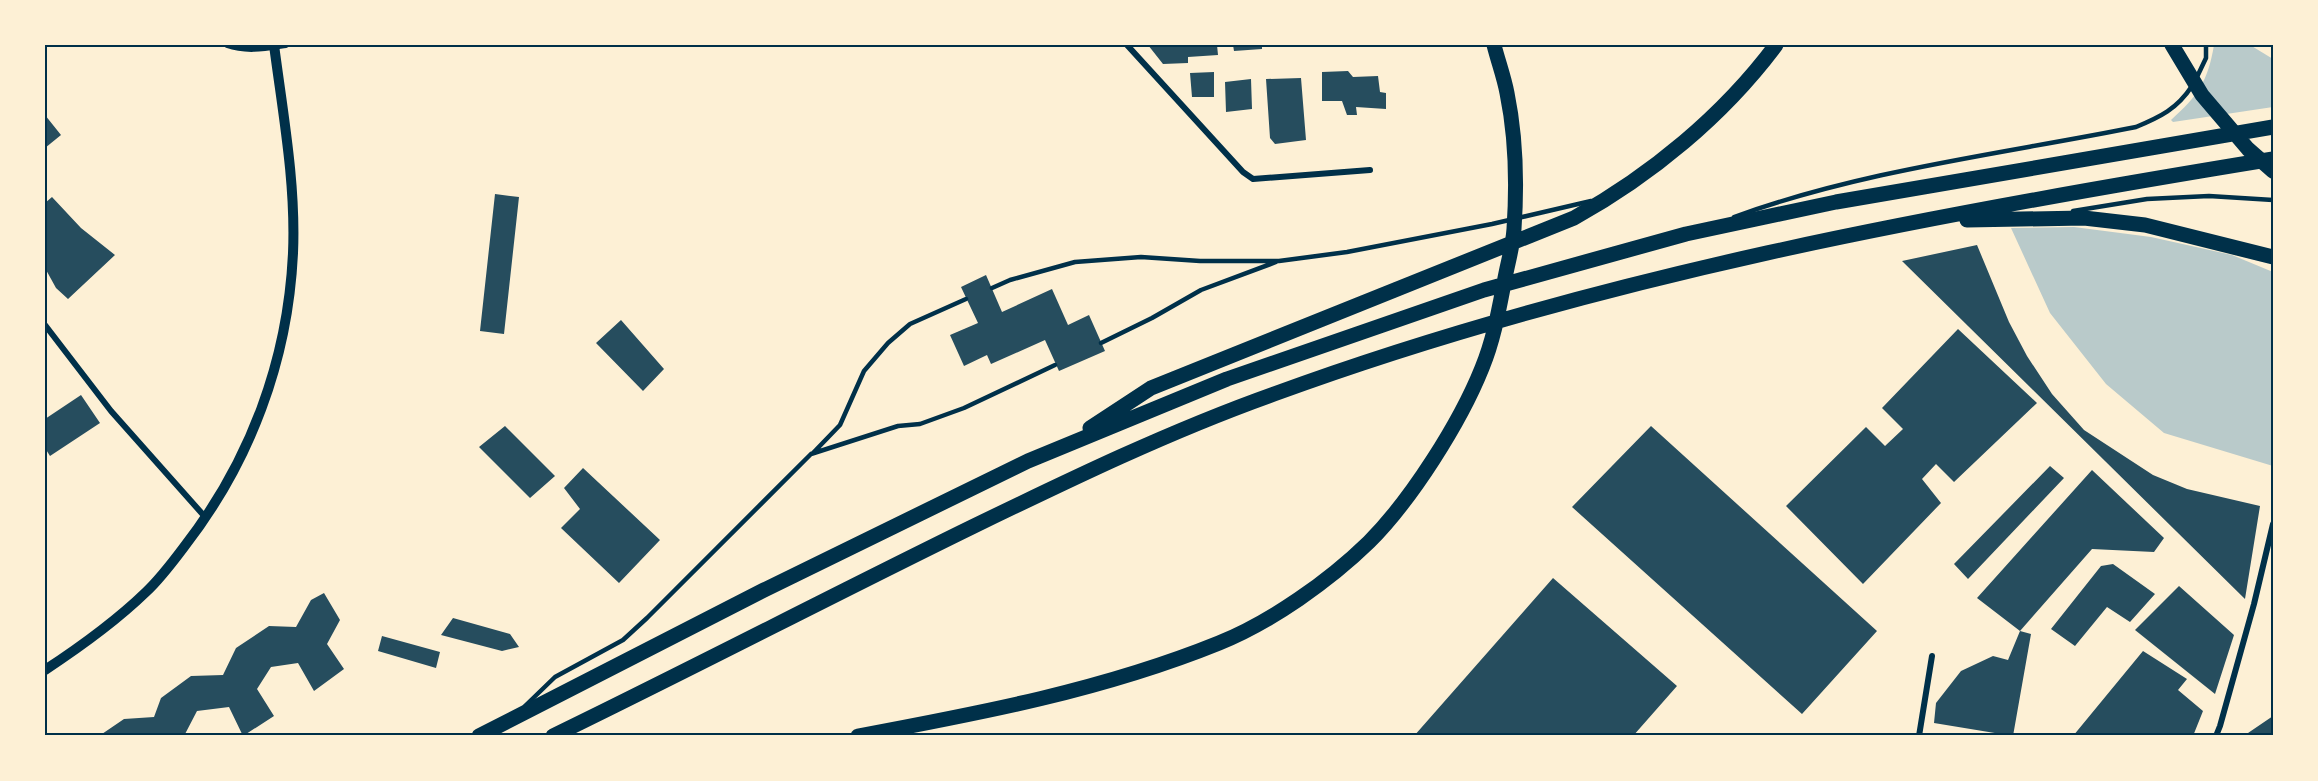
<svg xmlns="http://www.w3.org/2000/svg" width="2318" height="781" font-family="Quicksand,sans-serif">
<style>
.green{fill:#b9caca}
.building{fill:#264d5e}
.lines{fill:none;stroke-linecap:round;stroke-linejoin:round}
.service{stroke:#003049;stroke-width:4.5}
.minor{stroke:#003049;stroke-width:6}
.tertiary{stroke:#003049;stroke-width:10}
.motorway{stroke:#003049;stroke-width:15}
.neatline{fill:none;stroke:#003049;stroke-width:2}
</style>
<rect width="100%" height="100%" fill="#fdf0d5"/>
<path class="green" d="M2214,45H2250L2273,59V107L2173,122L2171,120C2198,96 2208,81 2214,45Z
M2074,227L2151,237L2232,255L2273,272V466L2164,433L2106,384L2050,313L2011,228Z"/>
<path class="building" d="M1148,45H1217L1218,55L1188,57V63L1163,64Z
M1233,45H1262V49L1234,51Z
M1348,71L1353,77L1378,76L1380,92L1386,93V109L1356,107L1357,115H1347L1342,101H1322V72Z
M1214,72V97H1192L1190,73Z
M1301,78L1306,140L1275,144L1270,138L1266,79Z
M1251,79L1252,109L1226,112L1225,82Z
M45,115L61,135L45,148Z
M495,194L519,197L504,334L480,331Z
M52,197L81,228L115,255L68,299L56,288L45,268V203Z
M1977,245L2009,322L2027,356L2052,394L2084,430L2153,475L2187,489L2260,506L2245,599L1902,261Z
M986,275L1002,312L1052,289L1068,325L1089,315L1105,351L1059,371L1045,340L991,364L987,355L964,366L950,335L978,323L961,287Z
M621,320L664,369L643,391L596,343Z
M1958,329L2037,403L1954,482L1936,464L1922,479L1941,503L1863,584L1786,506L1866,427L1885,446L1903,429L1882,408Z
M81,395L100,423L50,456L45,448V419Z
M505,426L555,476L530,498L479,447Z
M1651,426L1877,631L1802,714L1572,507Z
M2050,466L2064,478L1968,579L1954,564Z
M583,468L660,540L619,583L561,528L580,509L564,488Z
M2092,470L2164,538L2154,552L2092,549L2020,631L1977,598Z
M2113,564L2155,594L2130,622L2107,607L2075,646L2051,629L2101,566Z
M1553,578L1677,686L1633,736H1414Z
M2179,586L2234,635L2215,694L2135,630Z
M324,593L340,620L327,644L344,669L314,691L298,663L271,667L257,689L274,716L243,736L229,707L197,711L184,736H99L124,719L154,717L161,698L191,676L223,675L236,648L269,626L296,627L311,600Z
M453,618L510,634L519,647L502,651L441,635Z
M2020,631L2031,634L2013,736L1934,723L1936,703L1961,671L1993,656L2008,660Z
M382,636L440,652L436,668L378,651Z
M2143,651L2187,679L2178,690L2203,711L2193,736H2073Z
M2273,716V736H2247L2248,733Z"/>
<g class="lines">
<path class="service" d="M2196,79L2206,58V45
M2073,211L2147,199L2209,196L2273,200
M1734,217C1863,170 2001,154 2136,127C2160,117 2177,109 2192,86
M992,288L1010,280L1075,262L1141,257L1200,261H1279L1347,252L1492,224L1591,201
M1101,343L1152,318L1201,290L1276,262
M813,453L840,425L864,371L888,343L910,324L966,299
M525,706L555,677L623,640L647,618L811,454L898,426L920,424L964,408L1055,365"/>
<path class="minor" d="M227,45C247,52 266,48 286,45
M1127,45L1243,172L1253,179L1370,170
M45,325L111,411L206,518
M1919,736L1932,656
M2216,736L2220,726L2254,604L2273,524"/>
<path class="tertiary" d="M45,670C80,647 115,622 146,592C160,579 172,563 184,547C250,462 288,361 293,253C296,184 283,114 274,45"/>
<path class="motorway" d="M2172,45L2202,95L2248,149L2273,171
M1967,220L2084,218L2145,225L2273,257
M1090,428L1151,388L1574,218C1651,175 1723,116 1776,45
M479,736L764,590L1028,461L1227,379L1484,290L1686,234L1836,202L2273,127
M553,736C693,668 831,596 972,527C1071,479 1170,431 1274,394C1596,276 1935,214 2273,159
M858,736C981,713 1103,690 1219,643C1271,622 1329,581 1369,542C1411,500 1460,423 1482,368C1494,339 1499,309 1505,278C1508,262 1513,245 1514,229C1517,185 1516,137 1507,93C1504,77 1498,61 1494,45"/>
</g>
<rect width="2318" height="781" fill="none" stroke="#fdf0d5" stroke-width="93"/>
<rect x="46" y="46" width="2226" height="688" class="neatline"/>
</svg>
